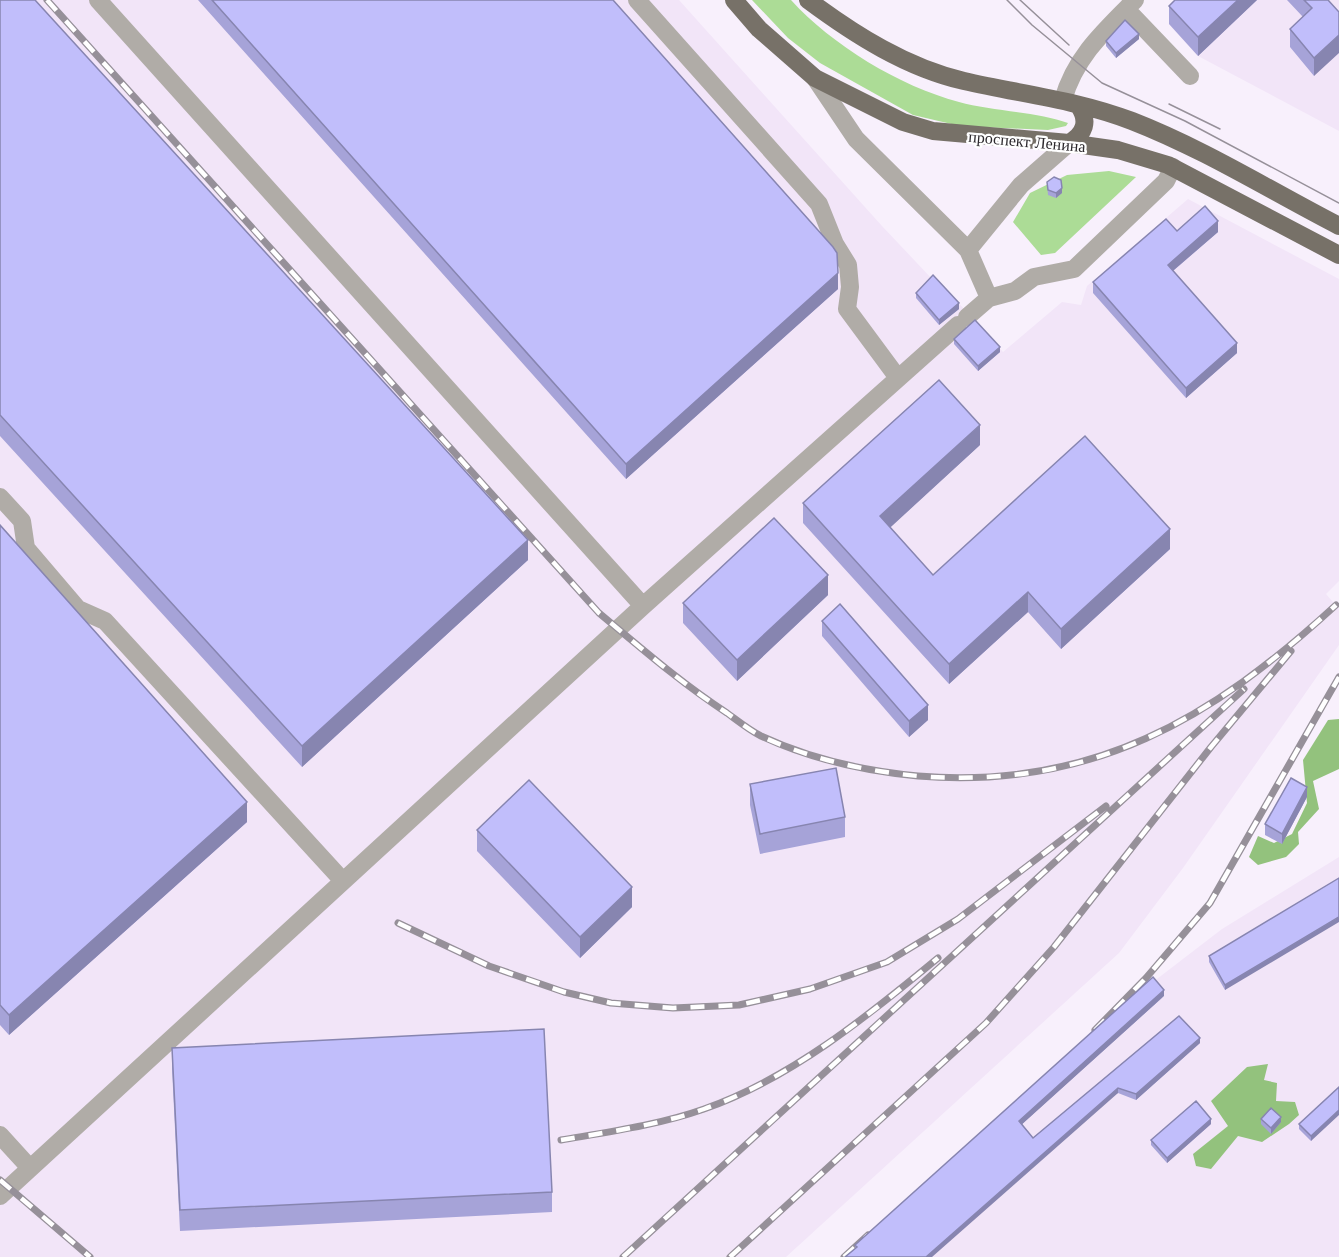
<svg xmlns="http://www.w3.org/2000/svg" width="1339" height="1257" font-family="'Libre Baskerville',serif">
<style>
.built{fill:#f2e5f8}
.green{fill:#acdc96}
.forest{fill:#93c27d}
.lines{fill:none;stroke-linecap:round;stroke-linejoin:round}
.minor{stroke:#b0aca7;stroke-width:18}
.major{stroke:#777168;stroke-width:18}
.tram{stroke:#969099;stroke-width:1.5}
.rail-casing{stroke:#969099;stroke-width:7}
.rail{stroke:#fff;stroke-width:4.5;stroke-dasharray:14;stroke-linecap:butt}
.wall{fill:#a6a3d8}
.shaded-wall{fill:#8785b0}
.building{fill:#c1befb;stroke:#8785b0;stroke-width:1.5}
.labels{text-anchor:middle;stroke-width:4.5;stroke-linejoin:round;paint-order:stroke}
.street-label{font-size:16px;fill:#2c292d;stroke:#fff}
</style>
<rect width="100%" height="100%" fill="#f8f0fc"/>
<path class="built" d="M0,0H679L882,226L933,280L936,278L1003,352L1062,302L1081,305L1087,286L1188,199L1339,279V581L1326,594L1339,609V645L1183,868L1119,953L786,1257H0Z
M1195,0H1339V131L1198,56L1169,24Z
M1339,857V1257H849L1153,982L1222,929Z"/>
<path class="green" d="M752,0H791C832,45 899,86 959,102C991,111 1039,112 1068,123L1066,126L1048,130L960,126L913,115L820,63L788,38Z
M1109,171L1136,177L1055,253L1041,255L1013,222L1030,193L1067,175Z"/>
<path class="forest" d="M1339,719V769L1313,781L1319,809L1298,832L1299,844L1286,857L1258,865L1249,857L1258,836L1274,843L1292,834L1307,803L1303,760L1328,720Z
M1268,1064L1264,1080L1277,1083L1276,1101L1295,1102L1299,1115L1289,1124L1262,1142L1238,1136L1211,1169L1196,1166L1193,1154L1228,1126L1211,1101L1247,1067Z"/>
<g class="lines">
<path class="minor" d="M98,0L643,606
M637,0L819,204L835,244L848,265L850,287L847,309L898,378
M1126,9L1190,76
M815,78L856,139L968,250L989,298L1015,291L1034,277L1074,269L1166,181L1173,167
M1063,100C1075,57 1104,31 1135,0
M968,250L1021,185L1069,143
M967,317L989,298
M0,497L22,521L26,548L78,609L105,621L343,881
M0,1135L30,1168
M0,1196L643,606L958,325"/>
<path class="major" d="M734,0L759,29L815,78L903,122L933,131L1069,143L1118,150L1168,165L1339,255
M808,0C855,35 907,68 964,81C1020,94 1078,100 1132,121C1204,149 1271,191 1339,226
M1069,143C1085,134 1089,121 1079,106"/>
<path class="tram" d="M1007,0L1032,25L1102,83L1185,121L1339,203
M1020,0L1069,45
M1169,104L1220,129"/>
<defs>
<path id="rail" d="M47,0L599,613C641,648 681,683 727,713C738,721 749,730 761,736C810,759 865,771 918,776C1092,790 1212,719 1336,605
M398,923L489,966L564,992L611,1003L673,1008L739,1005L810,989L887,962L958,919L1106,806
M1095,1030L1146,978L1210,903L1339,677
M561,1140C608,1132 659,1125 704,1109C790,1079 868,1016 938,958
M0,1180L90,1257
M623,1257L1244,689
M730,1257L986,1023L1054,947L1211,747L1291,651
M844,1257L868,1235"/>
</defs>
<use href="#rail" class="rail-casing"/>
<use href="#rail" class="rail"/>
</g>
<path class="wall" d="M0,0L528,560L302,767L0,436Z
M198,0H613L838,289L626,479Z
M1257,0L1198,56L1169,24V6Z
M1287,0H1328L1314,76L1290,47V29L1303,17Z
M1139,39L1116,58L1106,46V41Z
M1047,182L1062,193L1056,198L1048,195Z
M1177,231L1218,232L1173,271L1237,353L1186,398L1093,293V282Z
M916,293L959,309L939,325L916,298Z
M954,339L1000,352L978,371L954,344Z
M980,445L890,527L933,575L1170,549L1061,649L1028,612L949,684L803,523V503Z
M0,525L247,822L9,1035L0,1025Z
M828,595L737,681L683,623V603Z
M822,621L928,720L909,737L822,636Z
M750,784L845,817V837L760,854L750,805Z
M1307,797L1282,844L1265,835V824Z
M477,830L632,907L580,958L477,851Z
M1339,878L1225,990L1209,962V956Z
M1164,996L1022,1124L1033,1138L1179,1016L1200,1043L1136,1100L1118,1093L855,1249V1245Z
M172,1048L552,1192V1212L180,1231L172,1068Z
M1339,1087L1311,1141L1299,1129V1124Z
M1261,1119L1281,1122L1271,1134L1261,1124Z
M1211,1124L1167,1163L1151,1145V1140Z"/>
<path class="shaded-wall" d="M1238,0H1257L1198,56V37Z
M1139,34V39L1116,58V53Z
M1339,35V53L1314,76V58Z
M1062,188V193L1056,198V193Z
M1218,221V232L1168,275V265Z
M838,273V289L626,479V464Z
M959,303V309L939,325V320Z
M1237,343V353L1186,398V388Z
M1000,347V352L978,371V366Z
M980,425V445L880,537V516Z
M1170,529V549L1061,649V629Z
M528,540V560L302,767V746Z
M828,575V595L737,681V660Z
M1028,592V612L949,684V664Z
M928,705V720L909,737V721Z
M1307,787V797L1282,844V834Z
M247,802V822L9,1035V1015Z
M632,887V907L580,958V937Z
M1339,917V922L1225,990V985Z
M1164,990V996L1019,1127V1121Z
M1200,1038V1043L1136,1100V1094Z
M1118,1088V1093L932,1257H926Z
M1339,1110V1115L1311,1141V1136Z
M1281,1117V1122L1271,1134V1128Z
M1211,1119V1124L1167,1163V1158Z"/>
<path class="building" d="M0,0H35L528,540L302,746L0,415Z
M212,0H613L833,247L837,253L838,273L626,464Z
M1175,0H1238L1198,37L1169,6Z
M1304,0H1328L1339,12V35L1314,58L1290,29L1312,8Z
M1125,20L1139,34L1116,53L1106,41Z
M1054,177L1061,180L1062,188L1056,193L1048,190L1047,182Z
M1205,206L1218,221L1168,265L1237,343L1186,388L1093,282L1166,219L1177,231Z
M933,275L959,303L939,320L916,293Z
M975,320L1000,347L978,366L954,339Z
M939,380L980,425L880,516L933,575L1085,436L1170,529L1061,629L1028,592L949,664L803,503Z
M774,518L828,575L737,660L683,603Z
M0,525L247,802L9,1015L0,1005Z
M840,604L928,705L909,721L822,621Z
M836,768L845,817L760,834L750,784Z
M1291,778L1307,787L1282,834L1265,824Z
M529,780L632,887L580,937L477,830Z
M1339,878V917L1225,985L1209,956Z
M1153,977L1164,990L1019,1121L1033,1138L1179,1016L1200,1038L1136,1094L1118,1088L926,1257H845L857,1247L855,1245Z
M544,1029L552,1192L180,1210L172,1048Z
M1339,1087V1110L1311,1136L1299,1124Z
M1196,1101L1211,1119L1167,1158L1151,1140Z
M1271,1108L1281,1117L1271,1128L1261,1119Z"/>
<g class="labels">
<g class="street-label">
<text transform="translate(1027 141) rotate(5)" y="6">проспект Ленина</text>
</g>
</g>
</svg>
